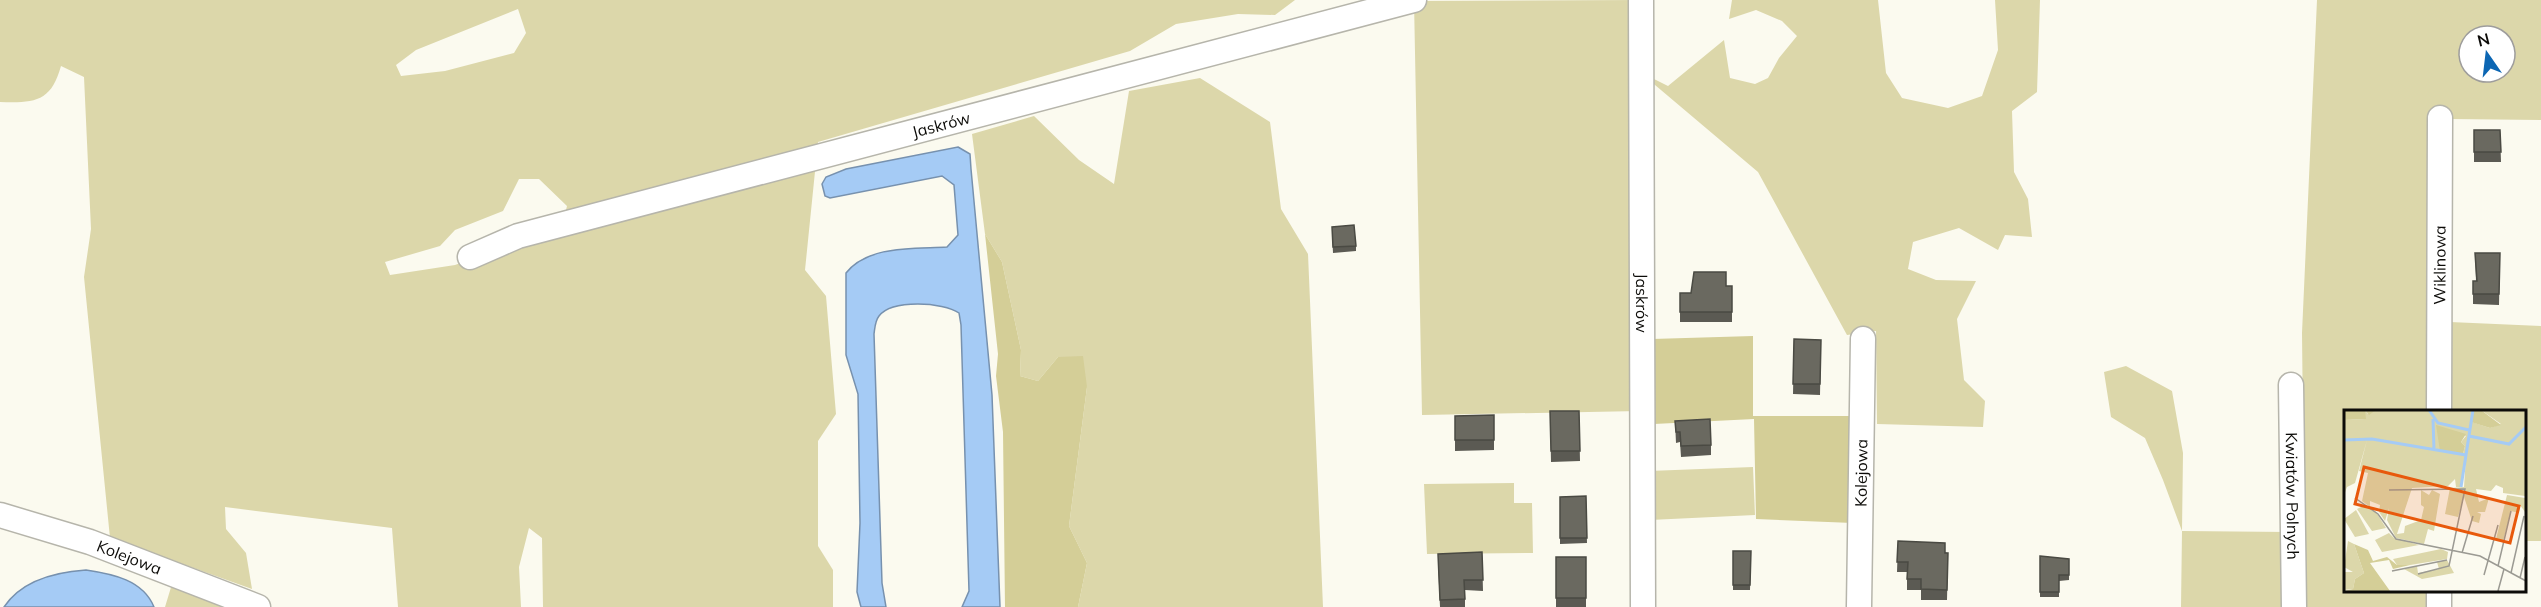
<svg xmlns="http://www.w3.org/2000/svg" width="2541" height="607" font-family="Mulish,sans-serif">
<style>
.green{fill:#dcd7aa;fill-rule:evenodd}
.forest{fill:#d4ce97}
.water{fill:#a5cbf5;stroke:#7791ae;stroke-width:1.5}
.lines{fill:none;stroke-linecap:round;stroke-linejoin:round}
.minor-casing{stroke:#b6b5ab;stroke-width:27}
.minor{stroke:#fff;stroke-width:24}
.wall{fill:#5b5a53}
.building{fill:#6a6960;stroke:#4a4a43;stroke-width:1.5}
.labels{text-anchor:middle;stroke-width:4.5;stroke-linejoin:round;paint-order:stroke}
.street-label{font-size:16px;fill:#0c0b08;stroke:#fff}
.inset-river{fill:none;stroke:#a5cbf5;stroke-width:3}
.inset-road{fill:none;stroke:#9b9a93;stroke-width:1.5}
.view{fill:#e8590c;fill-opacity:0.15;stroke:#e8590c;stroke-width:3}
.inset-edge{fill:none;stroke:#0c0b08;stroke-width:3}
</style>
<rect width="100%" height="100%" fill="#fbfaef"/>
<path class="green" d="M0,0H1295L1275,15L1238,14L1176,24L1130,51L818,142L805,270L826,296L836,414L818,441V546L833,570V607H543L542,538L529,528L519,567L521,607H398L392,528L225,507L226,529L246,553L252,589L110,538L84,277L91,229L84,77L61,66C51,102 35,103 0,102ZM518,9L526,33L514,53L445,71L401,76L396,65L416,50ZM519,179H539L567,206L562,226L455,265L390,275L385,262L440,246L455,230L503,211Z
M1640,0L1642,73L1668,86L1724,40L1730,78L1755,84L1768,78L1779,58L1797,36L1782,21L1756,10L1729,19L1732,0H1878L1886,73L1902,98L1948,108L1982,96L1998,50L1995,0H2040L2037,92L2012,111L2014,172L2028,199L2032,237L2005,235L1998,250L1959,228L1913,242L1908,269L1936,280L1976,281L1957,319L1964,380L1985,401L1983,427L1877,424L1876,331L1847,335L1758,172L1642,74L1640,411L1422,415L1414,1Z
M2317,0H2541V120L2450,119L2431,412H2346V590L2431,591V607H2305L2302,333ZM2469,36H2505V72H2469Z
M1200,78L1270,122L1281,209L1308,254L1323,607H1078L1087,563L1069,526L1087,387L1058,357L1038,381L1020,376L1021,350L1002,262L985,234L972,134L1034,116L1079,160L1114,184L1129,91Z
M2450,322L2541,326V541H2525L2524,412H2450Z
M2126,366L2172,391L2183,453L2182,531L2288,532L2287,607H2181L2182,531L2163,480L2145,438L2111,417L2104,372Z
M1753,467L1755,515L1650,520V508L1655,503V487L1649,482V471Z
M1514,483V503H1532L1533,553L1427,554L1424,484Z
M172,584L239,607H165Z"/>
<path class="forest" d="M985,234L1002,262L1021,350L1020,376L1038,381L1058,357L1083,356L1087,387L1069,526L1087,563L1078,607H1005L1003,432L996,376L998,354Z
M1753,336V416H1855L1853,523L1756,519L1754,419L1654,424L1652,339Z"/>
<path class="water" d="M958,147L970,154L971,169L992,395L1000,607H962L969,591L961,325L959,313C943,302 892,299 879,316C875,321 875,327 874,334L882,583L886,607H861L857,592L860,523L858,394L846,355V273C868,245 914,249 947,247L958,235L954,185L942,176L830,198L825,196L822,184L826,177L846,169Z
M86,570C113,574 143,580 154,607H4C22,580 56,572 86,570Z"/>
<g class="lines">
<defs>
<g id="minor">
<path id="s1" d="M1641,0L1643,607"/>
<path id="s2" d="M470,257L518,236L1414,0"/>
<path id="s3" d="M2291,385L2294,607"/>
<path id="s4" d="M2439,412L2440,118"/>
<path id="s5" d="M0,515L90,542L258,607"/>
<path id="s6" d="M1859,607L1863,339"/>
<path d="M2439,607V590"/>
</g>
</defs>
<use href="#minor" class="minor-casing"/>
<use href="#minor" class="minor"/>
</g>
<path class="wall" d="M2474,130H2500L2501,162H2474Z
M1332,232L1356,246V251L1333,253Z
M2475,253H2500L2499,305L2473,304V281H2476Z
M1726,286H1732V322H1680V293H1691Z
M1794,339L1821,340L1820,395L1793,394Z
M1550,411H1579L1580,461L1551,462Z
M1494,415V450L1455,451V416Z
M1675,421L1711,445V455L1681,457L1680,442L1676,443Z
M1586,496L1587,543L1560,544V497Z
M1898,541L1948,553L1947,600H1921V590H1907V572H1897Z
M1733,551H1751L1750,590H1733Z
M1482,552L1483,591L1465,590V607H1440L1438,564Z
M2040,556L2069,559V580L2059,581V597H2040Z
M1556,557H1586V607H1556Z"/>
<path class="building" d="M2474,130H2500L2501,152H2474Z
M1354,225L1356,246L1333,247L1332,227Z
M2475,253H2500L2499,294H2473V281H2477Z
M1694,272H1726V286H1732V312H1680V293H1691Z
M1794,339L1821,340L1820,384H1793Z
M1550,411H1579L1580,451H1551Z
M1494,415V440H1455V416Z
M1710,419L1711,445L1681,446L1680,432H1676L1675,421Z
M1586,496L1587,538H1560V497Z
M1898,541L1945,543V553H1948L1947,590L1921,589V579H1907L1908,562H1897Z
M1733,551H1751L1750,585H1733Z
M1482,552L1483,580H1464L1465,599L1440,600L1438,554Z
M2040,556L2069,559V575H2059V592H2040Z
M1556,557H1586V598H1556Z"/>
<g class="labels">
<g class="street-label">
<text dy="6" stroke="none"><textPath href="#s2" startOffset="490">Jaskrów</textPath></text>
<text dy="6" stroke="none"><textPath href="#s4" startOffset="147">Wiklinowa</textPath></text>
<text dy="6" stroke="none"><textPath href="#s1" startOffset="303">Jaskrów</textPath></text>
<text dy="6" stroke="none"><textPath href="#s6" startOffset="134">Kolejowa</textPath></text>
<text dy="6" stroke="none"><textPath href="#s3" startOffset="111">Kwiatów Polnych</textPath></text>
<text dy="6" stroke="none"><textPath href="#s5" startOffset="136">Kolejowa</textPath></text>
</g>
</g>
<g transform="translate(2344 410)">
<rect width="182" height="182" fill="#fbfaef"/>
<path d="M21,0L24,4L32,0H129L128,12L146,18L157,14L137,0H181V86L159,83V78L152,75L147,81L132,79L135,92L145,88L141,102H133L137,104L135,113L128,111L120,87L114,107L101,104L106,78L120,77L122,46L116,77H112L111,69L104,76L68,78L53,124L60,123L61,116L77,110L80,97L77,95V80L85,85L88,80L96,84L90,121L84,119L80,134L52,128L43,110L45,98L41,111L35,102L36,95L26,91V97L18,91L24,63L15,61L23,30L11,73L3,77L0,85V10L21,9ZM100,18L122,26L117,32L121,36L119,44L97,34ZM163,85L181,88V102L176,95L175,103L167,101L159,131L152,129ZM21,95L32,102L42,118L28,121L13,99ZM12,100L25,124L11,127L0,109ZM45,123L50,128L75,135L38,142L31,130ZM4,131L10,134L20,163L11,169L9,179L0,180V162H9L0,157ZM97,139L104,142L103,149L66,155H53L49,149ZM103,150L110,163L78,169L60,159L73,156L74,163L95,159L93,152Z" fill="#dcd7aa" fill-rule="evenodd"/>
<path d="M0,0H32L25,5L21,0L22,9L0,10ZM129,0H137L157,15L146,18L127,12ZM92,15L122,24L117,32L121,36L119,44L96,41ZM10,134L24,140L29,151L43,147L53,155H66L49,159L45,150L26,153L46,181H0L9,179L11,169L20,163Z" fill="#d4ce97"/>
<path class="inset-river" d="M85,0L94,13L125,20M89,9L90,40M125,26L165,34L182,17M0,30L28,29L122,45M117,77L129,0"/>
<path class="inset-road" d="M45,80L121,79L105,156L74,164M11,88L34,104L52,129L136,146L182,171M118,143L129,106M154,156L167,101M48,161L103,150M167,163L180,106M140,165L154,115M176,168L181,147M154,181L160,159"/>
<path class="view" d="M20,57L175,96L166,133L11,94Z"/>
<rect width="182" height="182" class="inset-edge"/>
</g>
<g transform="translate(2487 54) rotate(346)"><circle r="28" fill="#ffffff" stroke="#9e9d9c" stroke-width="1.5"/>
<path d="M0-4.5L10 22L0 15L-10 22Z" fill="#0c66b3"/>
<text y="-9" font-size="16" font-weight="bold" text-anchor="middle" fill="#0c0b08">N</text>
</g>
</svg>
